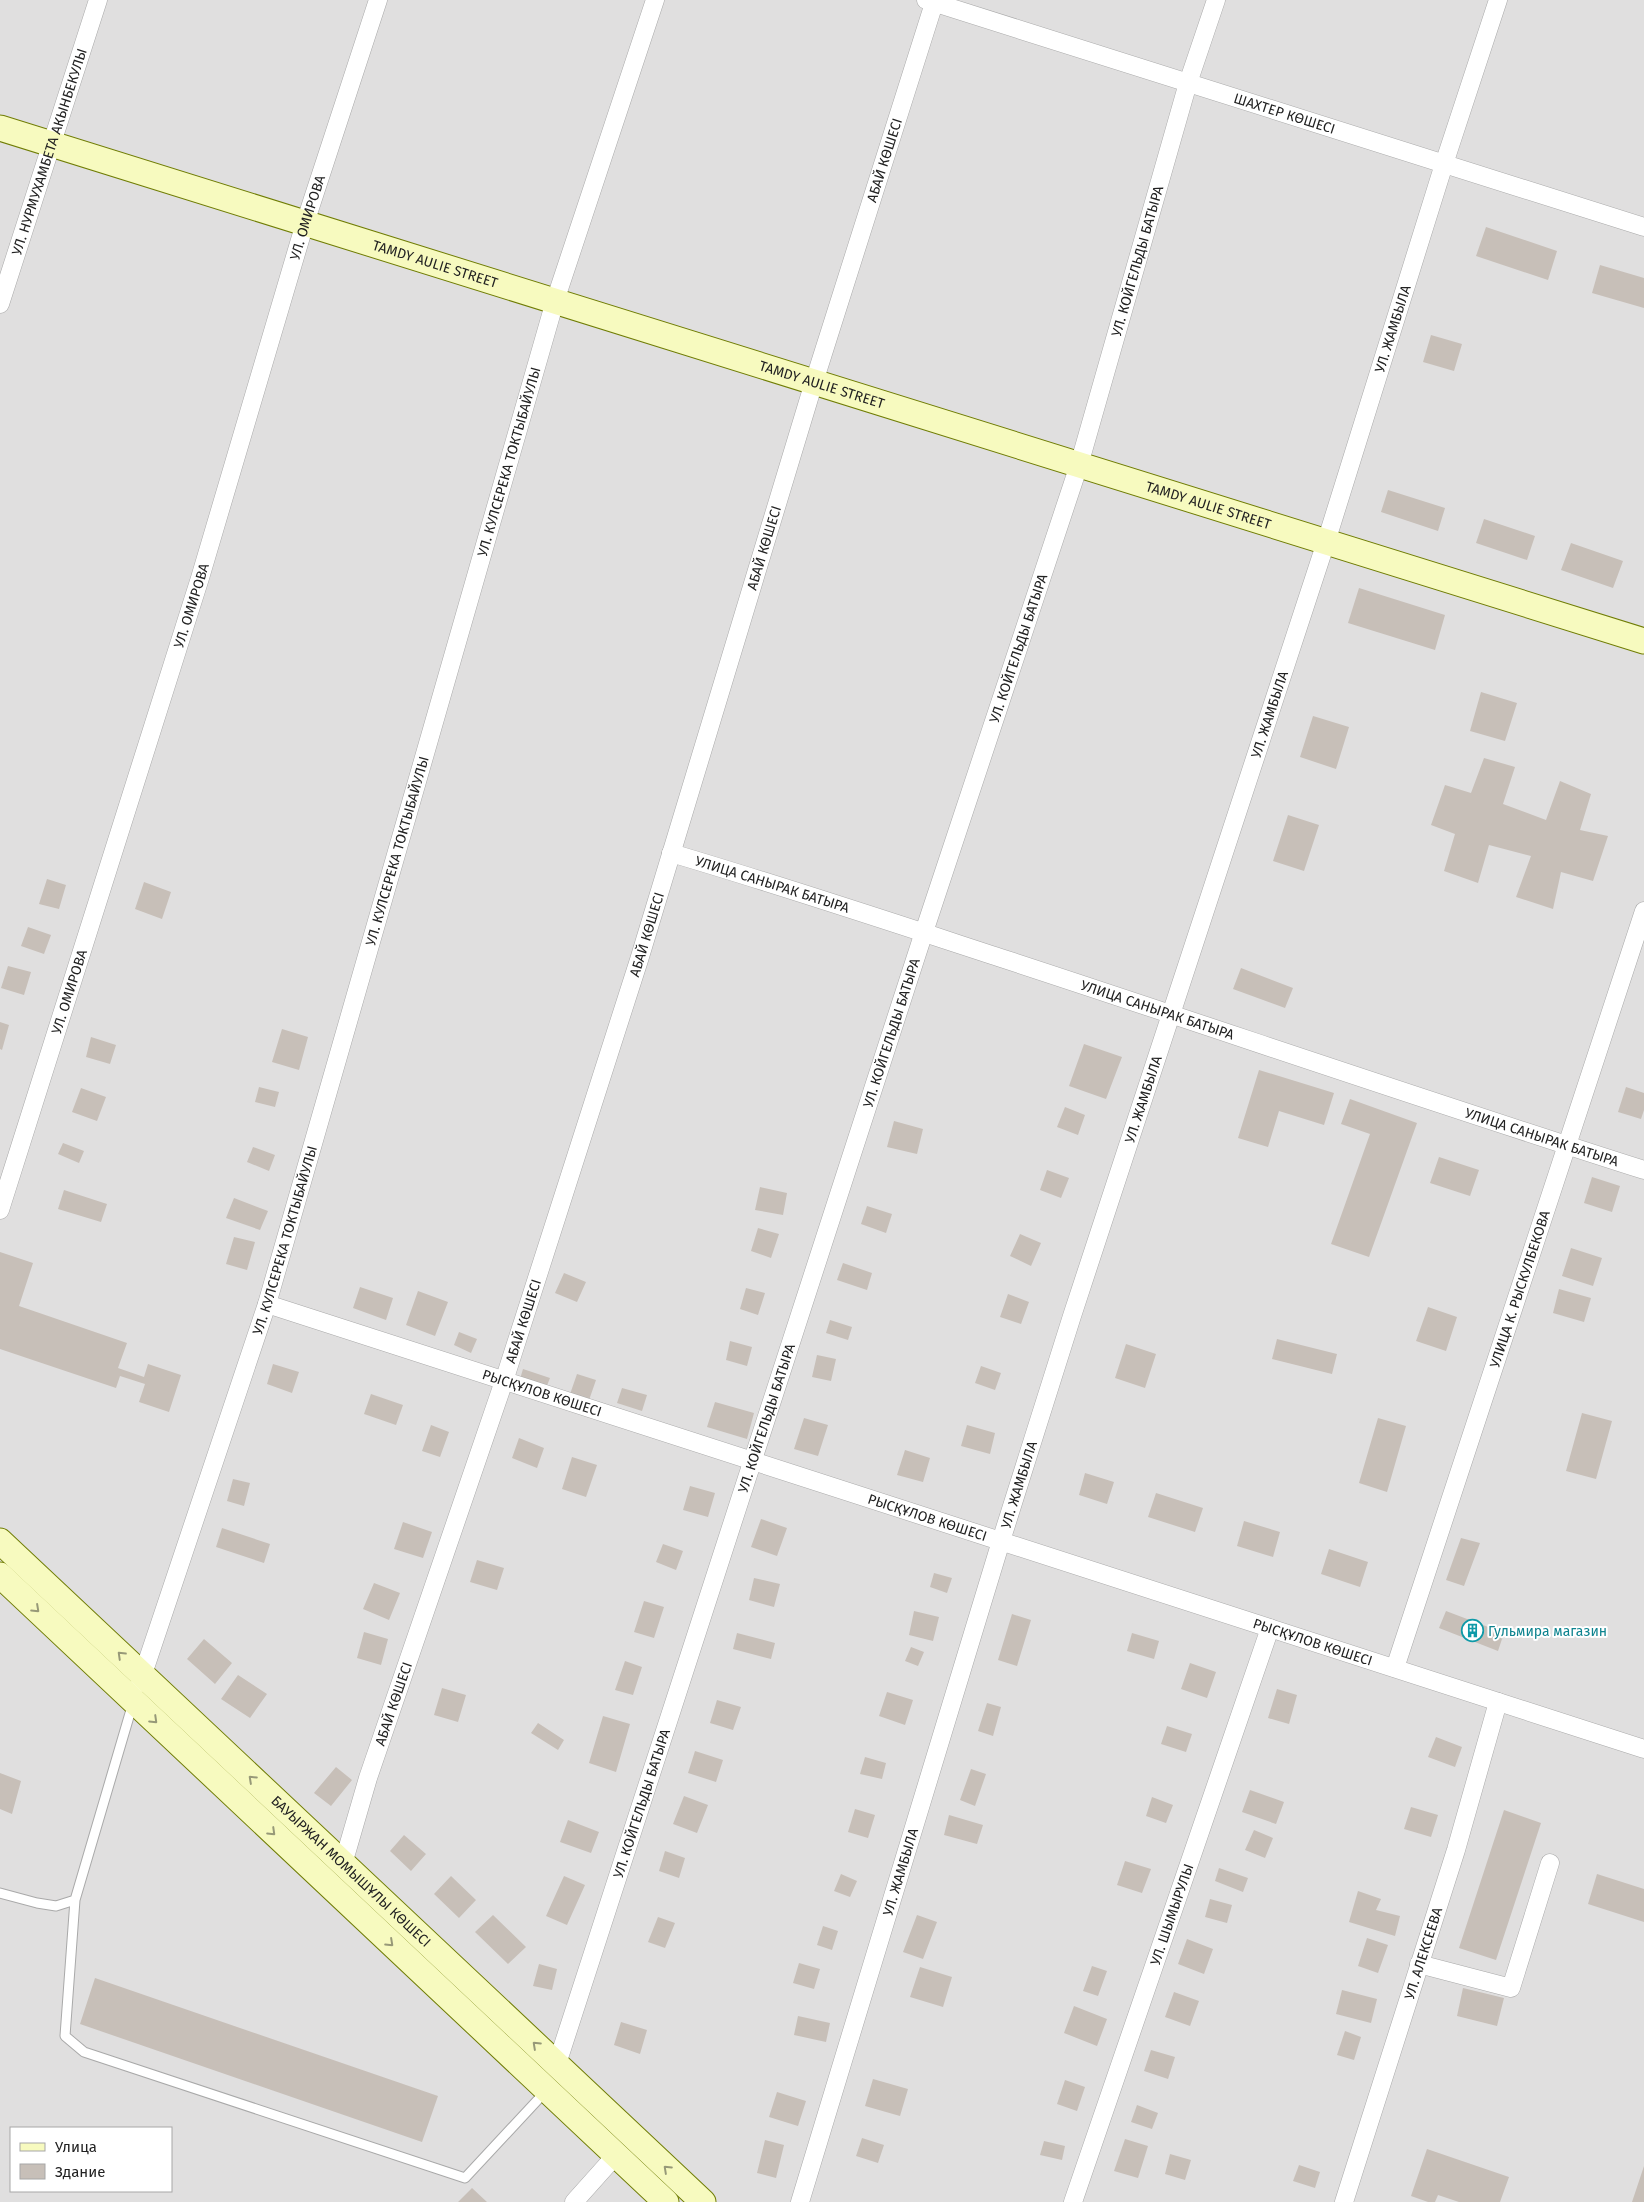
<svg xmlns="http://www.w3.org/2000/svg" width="1644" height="2202" font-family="'Fira Sans',sans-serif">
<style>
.residential{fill:#e0dfdf;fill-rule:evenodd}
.building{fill:#c7bfb8}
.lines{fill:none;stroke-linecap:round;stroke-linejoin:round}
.lane-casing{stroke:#a9a9a9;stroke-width:11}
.street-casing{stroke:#a9a9a9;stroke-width:19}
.secondary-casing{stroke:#707d05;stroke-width:27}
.lane{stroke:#fff;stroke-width:9}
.street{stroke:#fff;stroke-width:18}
.secondary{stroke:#f7fabf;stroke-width:25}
.oneway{stroke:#979978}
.labels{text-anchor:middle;stroke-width:4;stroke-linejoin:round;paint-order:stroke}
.street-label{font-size:14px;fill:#222;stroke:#fff}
.culture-label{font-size:14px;fill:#0d838f;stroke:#fff;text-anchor:start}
</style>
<rect width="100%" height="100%" fill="#f2efe9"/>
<path class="residential" d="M0,0H1644V2202H0ZM11,2128H171V2191H11Z"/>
<path class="building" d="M1486,227L1557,251L1548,280L1476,256Z
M1600,265L1644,278V308L1592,293Z
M1431,335L1462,344L1454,371L1423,362Z
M1388,490L1445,508L1438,531L1381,512Z
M1484,519L1535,536L1527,560L1476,543Z
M1571,543L1623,561L1613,588L1561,570Z
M1359,588L1445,615L1435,650L1348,623Z
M1481,692L1517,703L1505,741L1470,731Z
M1313,716L1349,727L1336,769L1300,757Z
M1484,758L1515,767L1503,804L1546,820L1560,781L1591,794L1580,830L1608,836L1593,881L1561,872L1553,909L1516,897L1531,856L1489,845L1478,883L1444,871L1455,834L1431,825L1445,785L1471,793Z
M1288,815L1319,825L1304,871L1273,861Z
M47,879L66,885L59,909L39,904Z
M144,882L171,892L162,919L135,909Z
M28,927L51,935L44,954L21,946Z
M8,966L31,972L24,995L1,988Z
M1241,968L1293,988L1285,1008L1233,989Z
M0,1022L9,1025L2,1050L0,1049Z
M282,1029L308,1037L299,1070L272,1062Z
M91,1037L116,1045L110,1064L86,1057Z
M1084,1044L1122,1057L1106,1099L1069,1086Z
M1259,1070L1334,1093L1324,1125L1279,1111L1268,1147L1238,1138Z
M259,1087L279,1092L275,1107L255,1102Z
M1626,1087L1644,1093V1110L1641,1119L1618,1112Z
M81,1088L106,1097L97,1121L72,1112Z
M1350,1099L1417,1123L1369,1257L1331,1244L1370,1134L1341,1124Z
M1065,1107L1085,1115L1078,1135L1057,1127Z
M894,1121L923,1129L917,1154L887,1147Z
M63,1143L84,1151L79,1163L58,1154Z
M253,1147L275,1155L269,1171L247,1162Z
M1439,1157L1479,1170L1470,1196L1430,1183Z
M1047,1170L1069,1178L1061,1198L1040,1190Z
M1592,1177L1620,1186L1612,1212L1584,1203Z
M760,1187L787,1193L783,1215L755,1210Z
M64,1190L107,1204L101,1222L58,1209Z
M234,1198L268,1211L260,1230L226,1218Z
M867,1206L892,1214L886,1233L861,1224Z
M758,1228L779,1234L771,1258L751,1251Z
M1020,1234L1041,1243L1031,1266L1010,1256Z
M234,1237L255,1242L247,1270L226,1264Z
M1571,1248L1602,1258L1593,1286L1562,1276Z
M0,1252L33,1263L19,1306L127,1343L118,1368L144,1377L148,1364L181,1375L169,1412L139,1402L145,1384L120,1376L116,1388L0,1349Z
M843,1263L872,1273L867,1290L837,1280Z
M564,1273L586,1282L577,1302L555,1293Z
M360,1287L393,1298L386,1320L353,1308Z
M746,1288L765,1293L758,1315L740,1309Z
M1559,1289L1591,1298L1584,1322L1553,1313Z
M418,1291L448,1302L435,1336L406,1325Z
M1008,1294L1029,1302L1021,1324L1000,1317Z
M1428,1307L1457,1317L1446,1351L1416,1341Z
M830,1320L852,1327L848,1340L826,1333Z
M459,1332L477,1339L471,1353L454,1345Z
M1277,1339L1337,1354L1332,1374L1272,1359Z
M730,1341L752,1347L747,1366L726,1360Z
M1126,1344L1156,1354L1145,1388L1115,1378Z
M817,1355L836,1359L831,1381L812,1377Z
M273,1364L299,1372L292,1393L267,1384Z
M981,1366L1001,1373L995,1390L975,1383Z
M523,1369L550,1378L546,1388L520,1379Z
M577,1374L596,1380L588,1403L569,1397Z
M622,1388L647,1395L642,1411L617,1403Z
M371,1394L403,1405L396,1425L364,1414Z
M715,1402L754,1413L747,1439L707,1427Z
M1582,1413L1612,1421L1596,1479L1566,1471Z
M804,1418L828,1425L818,1456L794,1449Z
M1378,1418L1406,1426L1387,1492L1359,1483Z
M431,1425L449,1432L440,1457L422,1451Z
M967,1425L995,1433L990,1454L961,1446Z
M519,1438L544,1448L537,1468L512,1458Z
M905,1450L930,1458L923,1482L897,1475Z
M572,1457L597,1465L586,1497L562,1489Z
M1085,1473L1114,1482L1107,1504L1079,1495Z
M233,1479L250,1483L244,1506L227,1501Z
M690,1486L715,1493L708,1517L683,1510Z
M1156,1493L1203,1508L1195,1532L1148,1517Z
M761,1519L787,1528L777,1556L751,1547Z
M1244,1521L1280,1532L1273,1557L1237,1546Z
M403,1522L432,1532L423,1558L394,1549Z
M222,1528L270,1544L264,1563L216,1547Z
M1461,1538L1480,1543L1464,1586L1446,1580Z
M663,1544L683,1551L676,1570L656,1562Z
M1329,1549L1368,1562L1360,1587L1321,1574Z
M477,1560L504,1568L497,1590L470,1582Z
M934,1573L952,1578L947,1593L930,1587Z
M754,1578L780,1584L774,1607L749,1600Z
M374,1583L400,1593L389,1620L363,1609Z
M644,1601L664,1607L654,1638L634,1632Z
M914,1611L939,1617L933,1641L909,1635Z
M1446,1611L1504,1633L1498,1651L1439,1628Z
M1012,1614L1031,1620L1017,1666L998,1660Z
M364,1632L388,1639L381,1665L357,1658Z
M737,1633L775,1643L771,1659L733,1649Z
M1132,1633L1159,1641L1154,1659L1127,1651Z
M204,1639L232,1663L215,1684L187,1659Z
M911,1647L924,1652L918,1666L905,1661Z
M625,1661L642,1667L633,1695L615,1690Z
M1190,1663L1216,1672L1207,1698L1181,1689Z
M238,1675L267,1694L250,1718L221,1699Z
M442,1688L466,1695L458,1722L434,1715Z
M1277,1689L1297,1695L1289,1724L1268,1718Z
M887,1692L913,1700L905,1725L879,1716Z
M717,1700L741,1707L733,1730L710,1723Z
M987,1703L1001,1707L993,1736L978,1731Z
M603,1716L630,1724L616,1772L589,1763Z
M538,1723L564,1740L558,1750L531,1733Z
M1167,1726L1192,1734L1186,1752L1161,1744Z
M1436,1737L1462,1747L1455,1767L1428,1757Z
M695,1751L723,1760L716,1782L688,1773Z
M865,1757L886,1763L882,1779L860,1774Z
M336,1767L352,1780L331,1806L314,1793Z
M971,1769L986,1774L975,1806L960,1800Z
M0,1773L21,1781L12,1814L0,1809Z
M1250,1790L1284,1802L1276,1824L1242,1812Z
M684,1796L708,1805L697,1833L673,1824Z
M1152,1797L1173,1805L1166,1823L1146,1816Z
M1411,1807L1438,1815L1431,1837L1404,1829Z
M855,1809L875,1815L868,1838L848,1832Z
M1504,1810L1541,1823L1496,1960L1459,1948Z
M949,1815L983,1825L977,1844L944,1835Z
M568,1820L599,1832L591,1853L560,1842Z
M1254,1830L1273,1838L1265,1858L1245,1850Z
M404,1835L426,1854L411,1871L390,1851Z
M665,1851L685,1858L679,1878L659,1871Z
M1125,1861L1151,1869L1142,1893L1117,1885Z
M1219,1868L1248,1878L1243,1892L1215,1881Z
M841,1874L857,1881L850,1897L834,1891Z
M1597,1874L1644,1889V1922L1588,1904Z
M451,1876L476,1900L459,1918L434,1894Z
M564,1876L585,1885L567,1925L546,1916Z
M1358,1891L1381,1899L1376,1910L1400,1916L1395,1936L1349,1922Z
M1210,1899L1232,1905L1227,1923L1205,1917Z
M493,1915L526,1947L508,1964L475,1932Z
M917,1915L937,1922L923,1959L903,1952Z
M658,1917L675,1923L665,1948L648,1942Z
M823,1926L838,1931L832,1950L817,1945Z
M1367,1938L1388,1945L1378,1973L1358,1966Z
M1187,1939L1213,1949L1204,1974L1178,1964Z
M799,1963L820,1969L814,1989L793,1983Z
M539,1964L557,1969L552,1990L533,1986Z
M1092,1966L1107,1971L1098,1996L1083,1991Z
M920,1967L952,1977L943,2007L910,1997Z
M95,1978L438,2096L422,2142L80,2024Z
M1463,1988L1504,1998L1497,2026L1457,2016Z
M1342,1990L1377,1999L1371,2023L1336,2014Z
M1174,1992L1199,2001L1190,2026L1165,2017Z
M1074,2006L1107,2019L1097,2046L1064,2033Z
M798,2016L830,2023L826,2042L794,2035Z
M621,2022L647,2030L640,2054L614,2045Z
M1345,2031L1361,2037L1354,2060L1337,2055Z
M1151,2050L1175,2057L1168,2079L1144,2071Z
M873,2079L908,2089L900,2116L865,2106Z
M1065,2080L1085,2087L1077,2111L1057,2104Z
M777,2092L806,2101L798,2126L769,2117Z
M1137,2105L1158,2113L1152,2129L1131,2122Z
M862,2138L884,2145L878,2163L856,2156Z
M1125,2139L1148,2146L1138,2178L1114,2171Z
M765,2140L784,2145L776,2178L757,2173Z
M1044,2141L1065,2146L1062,2160L1040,2155Z
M1427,2149L1509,2177L1500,2202H1459L1438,2195L1435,2202H1428L1411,2196Z
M1170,2154L1191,2160L1185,2180L1165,2174Z
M1299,2165L1320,2172L1315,2188L1293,2181Z
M1644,2166V2202H1632Z
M472,2188L487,2202H458Z"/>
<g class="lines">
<defs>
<path id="lane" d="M133,1703L75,1900L65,2036L84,2052L465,2178L546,2091
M0,1893L37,1903L56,1906L75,1900"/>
<g id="street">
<path id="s1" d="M926,0L1644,227"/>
<path id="s2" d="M0,304L98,0"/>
<path id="s3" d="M671,853C783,886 894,923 1004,959C1218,1029 1430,1102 1644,1170"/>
<path id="s4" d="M0,1210L200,578L305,223L378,0"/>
<path id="s5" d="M267,1304L1644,1749"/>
<path id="s6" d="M1395,1668L1644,911"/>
<path id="s7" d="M140,1683L267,1304L555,301L655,0"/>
<path id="s8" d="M343,1864L368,1778L504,1381L639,960L814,382L935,0"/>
<path d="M1419,1964L1511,1988L1550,1863"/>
<path id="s9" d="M557,2064L924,932L1079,465L1188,83L1216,0"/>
<path d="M574,2202L616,2155"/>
<path id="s10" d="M800,2202L1001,1541L1072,1316L1326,542L1444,164L1498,0"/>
<path id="s11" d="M1073,2202L1270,1628"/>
<path id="s12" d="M1344,2202L1456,1850L1498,1702"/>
</g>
<g id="secondary">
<path id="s13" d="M0,128L1644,641"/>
<path id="s14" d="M0,1541L703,2202"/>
<path d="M0,1575L666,2202"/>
</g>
</defs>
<use href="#lane" class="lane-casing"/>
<use href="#street" class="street-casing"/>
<use href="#secondary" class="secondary-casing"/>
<use href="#lane" class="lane"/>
<use href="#street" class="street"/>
<use href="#secondary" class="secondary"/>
</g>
<defs><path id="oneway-chevron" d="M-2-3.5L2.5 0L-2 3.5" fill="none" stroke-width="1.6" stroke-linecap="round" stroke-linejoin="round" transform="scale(1.25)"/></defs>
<g class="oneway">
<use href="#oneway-chevron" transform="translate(36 1609) rotate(43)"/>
<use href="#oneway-chevron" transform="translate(121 1655) rotate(-136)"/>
<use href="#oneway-chevron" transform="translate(154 1720) rotate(44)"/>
<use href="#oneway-chevron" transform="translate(252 1779) rotate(-137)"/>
<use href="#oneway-chevron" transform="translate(272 1832) rotate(44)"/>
<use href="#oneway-chevron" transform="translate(390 1943) rotate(43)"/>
<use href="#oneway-chevron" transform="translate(536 2045) rotate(-137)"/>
<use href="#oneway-chevron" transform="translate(667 2169) rotate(-137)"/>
</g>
<defs>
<symbol id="building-ring" viewBox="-11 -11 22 22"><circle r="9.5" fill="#fff" stroke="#0f9aa8" stroke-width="1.5"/><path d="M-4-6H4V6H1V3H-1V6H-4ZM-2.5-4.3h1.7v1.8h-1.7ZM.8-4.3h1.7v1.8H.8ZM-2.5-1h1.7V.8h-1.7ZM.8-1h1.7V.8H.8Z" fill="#0f9aa8"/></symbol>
</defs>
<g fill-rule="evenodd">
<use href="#building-ring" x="1460" y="1618" width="25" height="25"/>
</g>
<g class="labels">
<g class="street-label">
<text dy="5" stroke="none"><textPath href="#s1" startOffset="376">ШАХТЕР КӨШЕСІ</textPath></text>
<text dy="5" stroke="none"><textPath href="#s2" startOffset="160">УЛ. НУРМУХАМБЕТА АКЫНБЕКУЛЫ</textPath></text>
<text dy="5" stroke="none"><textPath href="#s8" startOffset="1788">АБАЙ КӨШЕСІ</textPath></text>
<text dy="5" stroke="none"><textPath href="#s4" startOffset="1039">УЛ. ОМИРОВА</textPath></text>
<text dy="5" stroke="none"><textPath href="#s9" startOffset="1894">УЛ. КОЙГЕЛЬДЫ БАТЫРА</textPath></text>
<text dy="5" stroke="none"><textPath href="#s13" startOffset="456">TAMDY AULIE STREET</textPath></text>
<text dy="5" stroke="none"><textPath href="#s10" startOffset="1965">УЛ. ЖАМБЫЛА</textPath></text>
<text dy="5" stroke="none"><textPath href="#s13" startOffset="861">TAMDY AULIE STREET</textPath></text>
<text dy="5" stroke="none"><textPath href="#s7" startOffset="1276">УЛ. КУЛСЕРЕКА ТОКТЫБАЙУЛЫ</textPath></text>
<text dy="5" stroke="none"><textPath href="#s13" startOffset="1266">TAMDY AULIE STREET</textPath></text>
<text dy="5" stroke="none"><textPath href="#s8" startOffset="1382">АБАЙ КӨШЕСІ</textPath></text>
<text dy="5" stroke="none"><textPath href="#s4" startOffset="634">УЛ. ОМИРОВА</textPath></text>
<text dy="5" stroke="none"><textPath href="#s9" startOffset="1489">УЛ. КОЙГЕЛЬДЫ БАТЫРА</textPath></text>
<text dy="5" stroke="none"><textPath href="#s10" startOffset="1560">УЛ. ЖАМБЫЛА</textPath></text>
<text dy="5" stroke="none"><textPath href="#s7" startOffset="871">УЛ. КУЛСЕРЕКА ТОКТЫБАЙУЛЫ</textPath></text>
<text dy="5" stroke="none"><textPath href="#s3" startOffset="106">УЛИЦА САНЫРАК БАТЫРА</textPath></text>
<text dy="5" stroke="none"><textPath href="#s8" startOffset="978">АБАЙ КӨШЕСІ</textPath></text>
<text dy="5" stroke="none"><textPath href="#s4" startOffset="229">УЛ. ОМИРОВА</textPath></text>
<text dy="5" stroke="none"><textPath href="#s3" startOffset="511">УЛИЦА САНЫРАК БАТЫРА</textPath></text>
<text dy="5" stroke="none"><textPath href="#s9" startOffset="1084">УЛ. КОЙГЕЛЬДЫ БАТЫРА</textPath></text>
<text dy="5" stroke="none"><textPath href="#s10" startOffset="1155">УЛ. ЖАМБЫЛА</textPath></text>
<text dy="5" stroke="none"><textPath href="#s3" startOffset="916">УЛИЦА САНЫРАК БАТЫРА</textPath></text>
<text dy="5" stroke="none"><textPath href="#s7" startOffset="466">УЛ. КУЛСЕРЕКА ТОКТЫБАЙУЛЫ</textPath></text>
<text dy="5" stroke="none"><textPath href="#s6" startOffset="399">УЛИЦА К. РЫСКУЛБЕКОВА</textPath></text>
<text dy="5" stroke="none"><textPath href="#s8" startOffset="572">АБАЙ КӨШЕСІ</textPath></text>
<text dy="5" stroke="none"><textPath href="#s5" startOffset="289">РЫСҚҰЛОВ КӨШЕСІ</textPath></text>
<text dy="5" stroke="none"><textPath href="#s9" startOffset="679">УЛ. КОЙГЕЛЬДЫ БАТЫРА</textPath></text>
<text dy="5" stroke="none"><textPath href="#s10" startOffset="750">УЛ. ЖАМБЫЛА</textPath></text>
<text dy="5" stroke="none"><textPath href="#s5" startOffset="694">РЫСҚҰЛОВ КӨШЕСІ</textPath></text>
<text dy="5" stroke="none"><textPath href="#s5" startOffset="1099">РЫСҚҰЛОВ КӨШЕСІ</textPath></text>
<text dy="5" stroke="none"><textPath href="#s8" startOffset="168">АБАЙ КӨШЕСІ</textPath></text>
<text dy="5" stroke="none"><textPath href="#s9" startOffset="274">УЛ. КОЙГЕЛЬДЫ БАТЫРА</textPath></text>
<text dy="5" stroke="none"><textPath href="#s14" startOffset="482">БАУЫРЖАН МОМЫШҰЛЫ КӨШЕСІ</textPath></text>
<text dy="5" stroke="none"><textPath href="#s10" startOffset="345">УЛ. ЖАМБЫЛА</textPath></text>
<text dy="5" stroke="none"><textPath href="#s11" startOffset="304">УЛ. ШЫМЫРУЛЫ</textPath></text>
<text dy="5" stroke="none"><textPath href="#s12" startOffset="261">УЛ. АЛЕКСЕЕВА</textPath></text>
</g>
<g class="culture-label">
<text x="1488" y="1636">Гульмира магазин</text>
</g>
</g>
<rect x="10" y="2127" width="162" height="65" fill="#ffffff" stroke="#a7a7a7"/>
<rect x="20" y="2143" width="25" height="8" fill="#f7fabf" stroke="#a7a7a7"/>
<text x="55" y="2152" font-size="15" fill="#222222">Улица</text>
<rect x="20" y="2164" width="25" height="15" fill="#c7bfb8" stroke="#a7a7a7"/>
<text x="55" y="2177" font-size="15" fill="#222222">Здание</text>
</svg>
